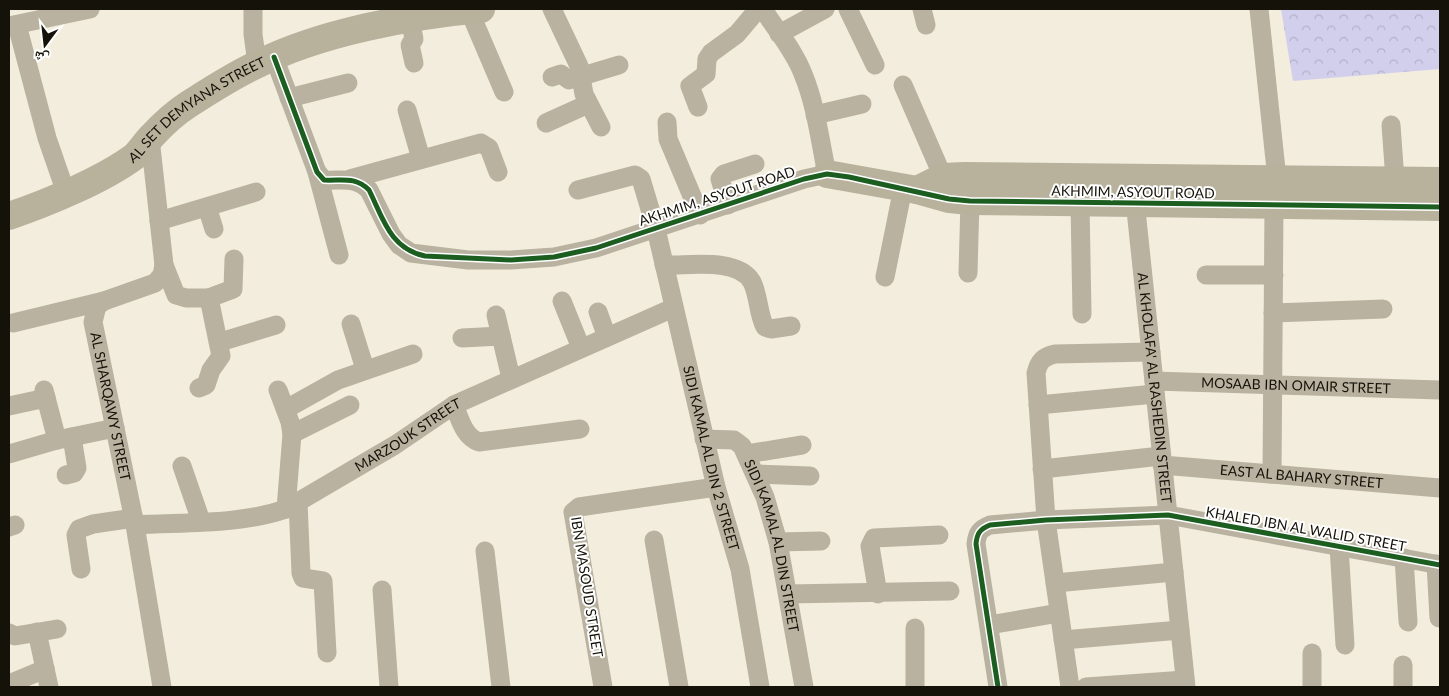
<svg xmlns="http://www.w3.org/2000/svg" width="1449" height="696" font-family="Lato,'Noto Naskh Arabic',sans-serif">
<style>
.forest{fill:url(#forest-crowns)}
.lines{fill:none;stroke-linecap:round;stroke-linejoin:round}
.street{stroke:#b9b2a0;stroke-width:19}
.secondary{stroke:#b8b29d;stroke-width:28}
.cycleway-casing{stroke:#fff;stroke-width:8}
.cycleway{stroke:#1b5e20;stroke-width:5}
.labels{text-anchor:middle;stroke-width:4;stroke-linejoin:round;paint-order:stroke}
.street-label{font-size:14px;fill:#151209;stroke:#fff}
</style>
<defs>
<pattern id="forest-crowns" width="20" height="18" patternUnits="userSpaceOnUse" patternTransform="scale(1.25)"><rect width="20" height="18" fill="#d2cfec"/><path d="M2 6a3 3 0 1 1 6 0M12 15a3 3 0 1 1 6 0" fill="none" stroke="#b3b1c9"/></pattern>
</defs>
<rect width="100%" height="100%" fill="#f2eddd"/>
<path class="forest" d="M1281,9H1440V69L1293,81Z"/>
<g class="lines">
<g class="street">
<path d="M253,9V34L257,64"/>
<path d="M552,9L579,66L584,94L601,127"/>
<path d="M848,9L875,65"/>
<path d="M922,9L926,25"/>
<path d="M1259,9L1277,179"/>
<path d="M469,10L504,92"/>
<path d="M410,19L414,39L410,45L414,63"/>
<path d="M17,25L47,138L66,193"/>
<path d="M9,26L90,9"/>
<path d="M779,34L825,9"/>
<path d="M274,57L317,172L324,180C342,181 355,176 369,190L391,234L399,245L411,253L468,260H511L554,257L596,248L804,179L827,174C820,141 816,105 803,74C794,50 776,30 763,9"/>
<path d="M552,77L561,74L569,80L619,65"/>
<path d="M903,85L943,177"/>
<path d="M289,98L348,83"/>
<path d="M698,107L690,86L706,74L707,59L711,53L737,34L758,9"/>
<path d="M407,110L421,159"/>
<path d="M815,115L862,104"/>
<path d="M667,122L668,139L700,215"/>
<path d="M546,123L588,104"/>
<path d="M1391,125L1395,180"/>
<path id="s1" d="M150,138L164,265L162,275L155,283L104,301L97,306L93,322L135,525L162,687"/>
<path d="M317,172L339,255"/>
<path d="M350,179L481,143L489,148L498,172"/>
<path id="s2" d="M578,190L635,175L641,179L656,229L716,487L740,569L760,687"/>
<path id="s3" d="M1134,191L1186,687"/>
<path d="M1080,203L1082,314"/>
<path d="M728,205L720,179L724,174L755,164"/>
<path d="M207,207L214,229"/>
<path d="M159,221L256,192"/>
<path d="M164,265L176,295L186,298H209L221,356L211,370L206,385L199,388"/>
<path d="M664,265C688,266 738,257 752,282C759,296 758,314 765,327L771,329L791,326"/>
<path d="M968,273L970,201"/>
<path d="M1206,275H1274"/>
<path d="M885,277L903,188"/>
<path d="M209,298L233,289L234,259"/>
<path d="M562,301L581,348"/>
<path d="M598,312L607,337"/>
<path d="M1273,313L1383,309"/>
<path d="M496,315L511,378"/>
<path d="M13,323L104,301"/>
<path d="M351,324L365,369"/>
<path d="M462,338L501,336"/>
<path d="M220,342L276,325"/>
<path id="s4" d="M1154,381L1440,390"/>
<path d="M44,390L57,440"/>
<path d="M278,390L290,422L292,434L286,509"/>
<path d="M454,405C460,419 464,437 479,442L580,429"/>
<path d="M1038,405L1155,394"/>
<path d="M9,406L46,398"/>
<path d="M286,409L338,380L413,354"/>
<path d="M292,434L350,405"/>
<path id="s5" d="M704,439L734,440L742,446L765,497L778,542L804,687"/>
<path d="M9,454L57,440L115,428"/>
<path d="M747,454L802,445"/>
<path id="s6" d="M1162,465L1440,488"/>
<path d="M182,466L201,521"/>
<path d="M1042,469L1161,456"/>
<path d="M755,474L810,476"/>
<path d="M1272,474L1274,205"/>
<path d="M66,475L74,473L77,468L72,437"/>
<path d="M298,502L301,573L303,578L323,581L327,653"/>
<path id="s7" d="M135,525C185,522 239,525 286,509L395,445L454,405L673,308"/>
<path d="M9,527L15,525"/>
<path d="M654,540L679,687"/>
<path d="M778,542L821,541"/>
<path d="M1339,546L1345,645"/>
<path d="M485,551L501,687"/>
<path d="M1404,558L1408,622"/>
<path d="M1436,564L1439,618"/>
<path d="M81,569L76,535L79,529L93,524L134,518"/>
<path d="M1055,583L1174,572"/>
<path d="M382,590L389,687"/>
<path d="M788,594L950,591"/>
<path d="M878,594L870,546L874,538L939,535"/>
<path d="M989,625L1059,613"/>
<path d="M37,632L49,687"/>
<path d="M9,633L15,636L57,629"/>
<path d="M1063,640L1180,630"/>
<path d="M9,684L45,669"/>
<path d="M603,687L573,512L579,507L716,487"/>
<path d="M915,687V628"/>
<path d="M998,687L976,544C977,533 980,529 990,525L1046,520L1168,515L1440,565"/>
<path d="M1070,687L1046,520L1036,373C1039,361 1043,357 1055,354L1151,352"/>
<path d="M1086,687L1185,680"/>
<path d="M1312,687V653"/>
<path d="M1403,687V665"/>
</g>
<g class="secondary">
<path d="M827,174L917,190L949,199L970,201L1440,207"/>
<path d="M917,190L943,177L964,176L1440,181"/>
<path id="s8" d="M9,216C47,203 103,180 135,156C141,150 146,142 152,136C163,124 175,113 189,104C211,90 234,75 258,64C318,33 413,15 481,9"/>
</g>
<defs>
<path id="cycleway" d="M274,57L317,172L324,180C342,181 355,176 369,190C383,218 390,249 425,256L511,260L554,257L596,248L804,179L827,174L849,177L949,199L970,201L1440,207
M998,687L976,544C977,533 980,529 990,525L1046,520L1168,515L1440,565"/>
</defs>
<use href="#cycleway" class="cycleway-casing"/>
<use href="#cycleway" class="cycleway"/>
</g>
<g class="labels">
<g class="street-label">
<text dy="5" stroke="none"><textPath href="#s8" startOffset="218">AL SET DEMYANA STREET</textPath></text>
<text transform="translate(1133 192) rotate(1)" y="5">AKHMIM, ASYOUT ROAD</text>
<text transform="translate(717 196) rotate(-18)" y="5">AKHMIM, ASYOUT ROAD</text>
<text dy="5" stroke="none"><textPath href="#s4" startOffset="142">MOSAAB IBN OMAIR STREET</textPath></text>
<text dy="5" stroke="none"><textPath href="#s3" startOffset="198">AL KHOLAFA' AL RASHEDIN STREET</textPath></text>
<text dy="5" stroke="none"><textPath href="#s1" startOffset="314">AL SHARQAWY STREET</textPath></text>
<text dy="5" stroke="none"><textPath href="#s7" startOffset="295">MARZOUK STREET</textPath></text>
<text dy="5" stroke="none"><textPath href="#s2" startOffset="354">SIDI KAMAL AL DIN 2 STREET</textPath></text>
<text dy="5" stroke="none"><textPath href="#s6" startOffset="140">EAST AL BAHARY STREET</textPath></text>
<text transform="translate(1306 529) rotate(10)" y="5">KHALED IBN AL WALID STREET</text>
<text dy="5" stroke="none"><textPath href="#s5" startOffset="145">SIDI KAMAL AL DIN STREET</textPath></text>
<text transform="translate(587 587) rotate(81)" y="5">IBN MASOUD STREET</text>
</g>
</g>
<rect width="1449" height="696" fill="none" stroke="#151209" stroke-width="20"/>
<g transform="translate(45 45) rotate(195)" stroke="#ffffff" stroke-width="4" paint-order="stroke">
<path d="M0-4L9 19L0 12L-9 19Z" fill="#151209"/>
<text y="-8" font-size="14" font-weight="bold" text-anchor="middle" fill="#151209">ش</text>
</g>
</svg>
